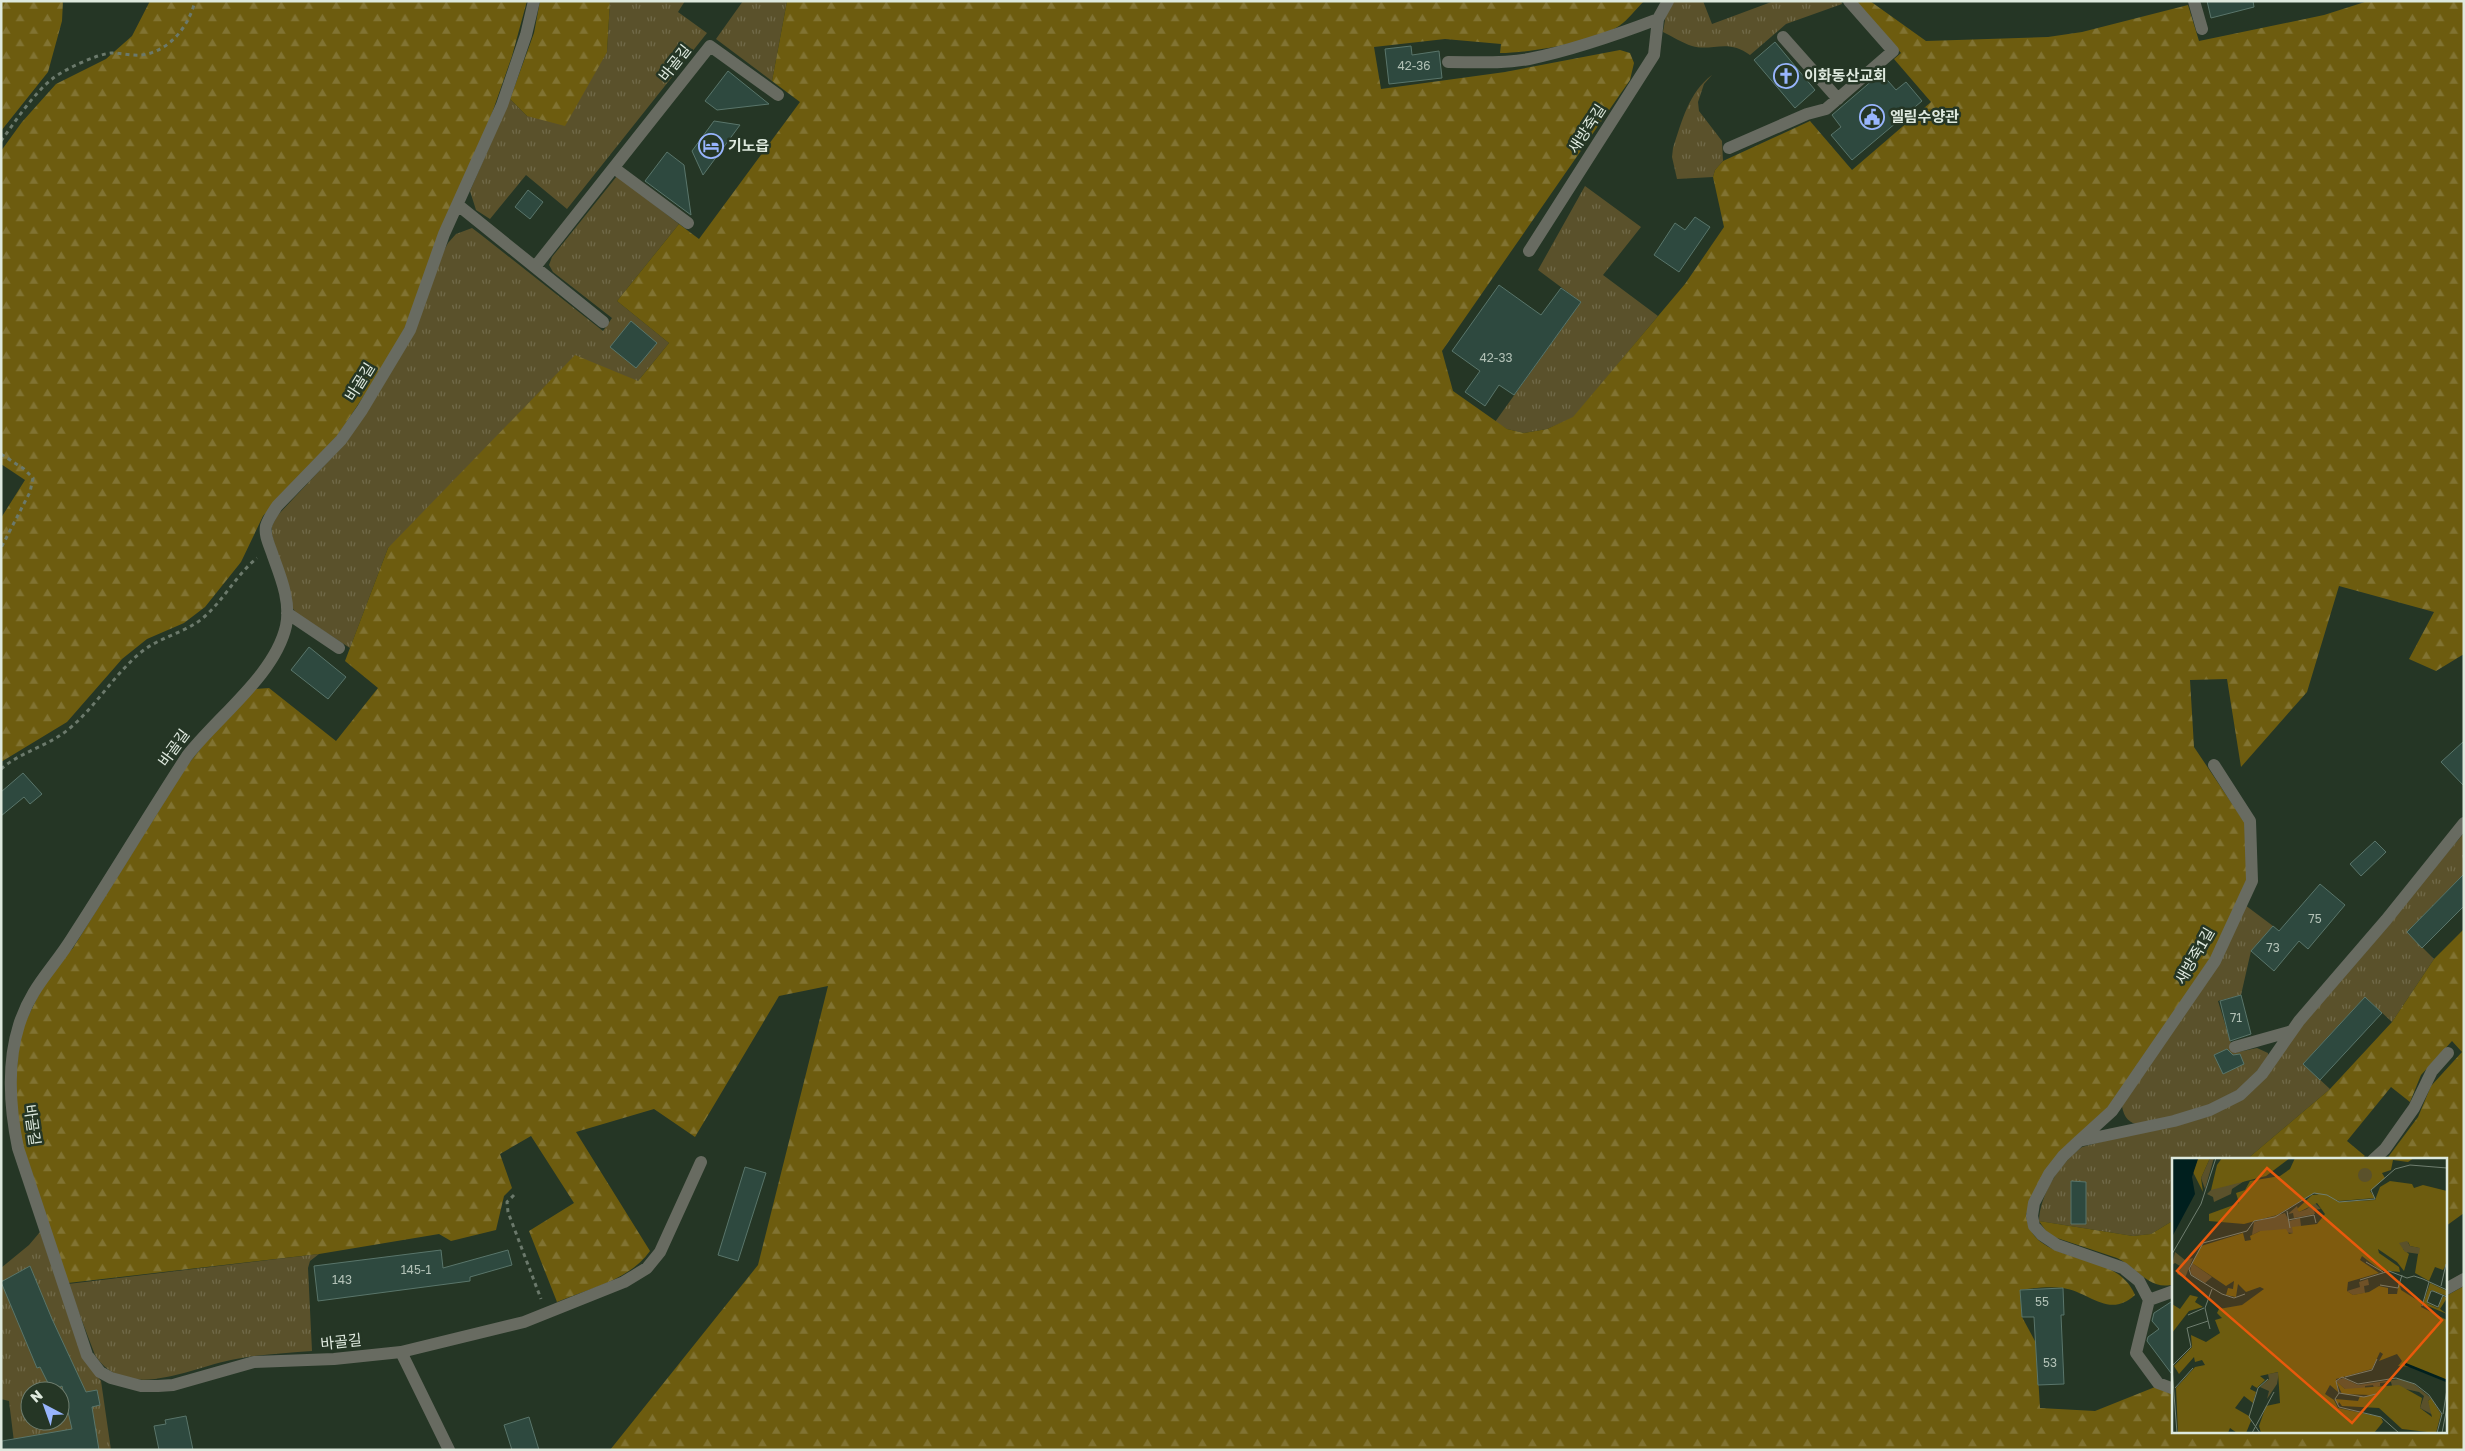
<svg xmlns="http://www.w3.org/2000/svg" width="2465" height="1451" font-family="'Golos Text','Noto Sans KR',sans-serif">
<style>
.grass{fill:url(#grass-tufts);fill-rule:evenodd}
.forest{fill:url(#forest-firs)}
.building{fill:#2e493f;stroke:#59756a}
.lines{fill:none;stroke-linecap:round;stroke-linejoin:round}
.path{stroke:#6b796b;stroke-width:3;stroke-dasharray:4 4;stroke-linecap:butt}
.minor{stroke:#686b61;stroke-width:12}
.labels{text-anchor:middle;stroke-width:5;stroke-linejoin:round;paint-order:stroke}
.number-label{font-size:12px;fill:#b2c1b6}
.street-label{font-size:15px;fill:#dee9de;stroke:#253625}
.poi-label{font-size:15px;font-weight:bold;fill:#dee9de;stroke:#253625;text-anchor:start}
.inset-river{fill:none;stroke:#001f1e;stroke-width:2.5}
.inset-road{fill:none;stroke:#6f7e6f;stroke-width:1}
.view{fill:#e8590c;fill-opacity:0.15;stroke:#e8590c;stroke-width:2.5}
.inset-edge{fill:none;stroke:#dee9de;stroke-width:2.5}
</style>
<defs>
<pattern id="grass-tufts" width="24" height="20" patternUnits="userSpaceOnUse" patternTransform="scale(1.25)"><rect width="24" height="20" fill="#5a512b"/><path d="M3 7l-1-3M5 7V3M7 7l1-3M15 17l-1-3M17 17v-4M19 17l1-3" fill="none" stroke="#716a49"/></pattern>
<pattern id="forest-firs" width="22" height="20" patternUnits="userSpaceOnUse" patternTransform="scale(1.25)"><rect width="22" height="20" fill="#6d5c0f"/><path d="M5 1l3.5 6h-7zM16 11l3.5 6h-7z" fill="#817332"/></pattern>
</defs>
<rect width="100%" height="100%" fill="#253625"/>
<path class="grass" d="M610,1H685L678,12L707,33L567,209L526,175L490,219L476,210L470,191L510,99L527,116L607,52Z
M743,1H787L772,81L716,39Z
M1673,1H1703L1712,24L1774,1H1841L1842,4L1786,24L1750,55C1728,38 1711,52 1692,46C1682,43 1672,36 1663,32L1666,14Z
M1712,75L1704,84L1698,102L1699,111L1722,141L1723,161L1715,170L1713,177L1677,179L1672,157L1673,148C1682,121 1689,92 1712,75Z
M617,176L679,224L617,301L669,343L638,381L388,548L350,648L296,613L292,607L272,535V526L277,516L338,451L448,243L456,234L472,228L480,234L603,331L612,318L553,272L549,265L552,257Z
M1585,186L1641,227L1603,275L1658,316L1573,418L1547,429L1524,433L1507,429L1495,422L1581,302L1538,270Z
M2464,833V874L2407,932L2434,959L2392,1022L2365,997L2303,1064L2330,1089L2246,1160H2174V1220L2151,1234L2133,1236L2039,1221C2040,1194 2060,1163 2082,1147L2223,1109L2301,1025Z
M2245,905L2273,926L2251,951L2241,995L2218,1001L2234,1053L2257,1048L2268,1053V1059L2240,1089L2203,1108L2140,1125C2129,1123 2124,1118 2122,1106Z
M40,1232L84,1360L101,1381L111,1450H15L9,1401L1,1399V1268L29,1245ZM30,1391H60V1421H30Z
M319,1254L310,1261L308,1268L312,1351C287,1353 262,1354 236,1359C193,1366 127,1404 95,1355L68,1284Z"/>
<path class="forest" d="M1,1H63L62,21L48,72L1,131Z
M150,1H527L512,56L490,119L411,314L392,353L338,435L263,516L241,562L205,607L184,623L147,639L122,659L67,722L1,762V518L25,480L1,464V151L22,122L56,84L106,59L132,36Z
M540,1H610L607,52L565,126L527,116L510,99L534,33Z
M787,1H1644C1636,9 1628,20 1619,26C1595,42 1529,53 1500,53L1501,44L1445,39L1374,47L1381,89L1505,72L1620,50L1630,53L1634,63L1630,80L1442,351L1453,391L1507,429L1524,433L1547,429L1573,417L1685,284L1724,227L1713,177L1715,170L1723,161L1810,121L1852,170L1931,102L1894,59L1901,53L1855,1H1870L1926,41L2048,37L2082,32L2188,5L2199,41L2324,15L2368,1H2464V654L2436,671L2409,659L2434,612L2339,586L2307,692L2241,767L2227,679L2190,680L2194,747L2245,823L2247,881L2210,960L2109,1108L2076,1138L2026,1214C2031,1269 2115,1246 2135,1295C2109,1319 2090,1292 2063,1288C2050,1286 2033,1288 2020,1290L2022,1317L2036,1343L2040,1408L2095,1411L2155,1387L2174,1395V1432H2446V1296L2464,1286V1450H610L758,1265L828,986L779,996L695,1137L654,1109L576,1132L650,1251C630,1280 588,1289 557,1302L529,1231L574,1203L531,1136L500,1154L512,1188L504,1196L496,1230L451,1241L439,1234L319,1254L68,1283L18,1131L16,1082L18,1052L23,1027L49,974L73,948L186,767L217,728L255,689L269,688L336,741L378,688L345,661L388,548L575,355L638,381L669,343L617,301L679,224L699,239L800,102L772,81Z
M2464,929V1213L2446,1226V1160H2386L2418,1117L2431,1086L2462,1052L2452,1041L2421,1075L2410,1102L2391,1087L2347,1141L2365,1156L2359,1160H2246L2330,1089L2392,1022L2434,959Z
M2174,1220V1284C2151,1292 2136,1267 2117,1258L2054,1237L2046,1231L2039,1221L2133,1236L2151,1234Z"/>
<path class="building" d="M2207,1H2253L2254,7L2211,18Z
M1775,42L1815,90L1795,108L1754,60Z
M1411,46L1412,55L1439,51L1442,78L1389,84L1385,49Z
M728,71L769,104L717,110L705,101Z
M1881,73L1896,90L1906,82L1922,101L1852,160L1831,135L1841,127L1832,115Z
M714,121L740,125L703,175L692,151Z
M667,152L684,165L691,215L645,181Z
M528,190L543,202L530,219L515,207Z
M1695,217L1710,227L1679,272L1654,255L1675,223L1685,230Z
M1499,285L1541,315L1561,288L1581,302L1514,395L1499,385L1485,406L1465,392L1480,371L1452,351Z
M631,321L657,343L636,368L610,347Z
M309,647L346,677L328,699L291,670Z
M2464,741V786L2441,762Z
M23,773L42,794L30,804L24,797L1,816V792Z
M2375,841L2386,852L2361,876L2350,864Z
M2464,874V906L2422,948L2407,932Z
M2320,884L2345,905L2308,949L2299,941L2274,971L2251,951L2273,926L2279,931Z
M2241,995L2251,1034L2230,1041L2220,1001Z
M2365,997L2382,1013L2320,1080L2303,1064Z
M2227,1049L2233,1055L2240,1054L2244,1064L2223,1074L2214,1055Z
M745,1167L766,1173L738,1261L718,1255Z
M2071,1181L2086,1182V1224H2071Z
M441,1250L443,1268L508,1250L512,1265L470,1277V1281L318,1301L314,1266Z
M30,1266L52,1319L86,1392L97,1390L100,1405L92,1407L99,1450H2V1441L72,1429L62,1386L52,1391L40,1367L37,1368L1,1282Z
M2063,1288L2064,1315H2061L2064,1384L2038,1385L2034,1317H2022L2020,1290Z
M2174,1300V1377L2147,1341L2148,1337L2159,1329L2152,1321L2154,1313Z
M186,1416L193,1450H159L154,1426L166,1424L165,1420Z
M529,1417L539,1450H512L504,1425Z"/>
<g class="lines">
<path class="path" d="M1,141C14,123 34,93 52,79C63,70 97,54 111,53C121,53 132,56 142,55C170,51 189,26 195,1
M1,454L24,469L33,478L30,492L1,548
M1,769C22,751 49,746 70,728C96,706 114,675 140,653C159,637 185,633 203,618C224,600 236,575 257,558
M514,1195L507,1202L508,1212L541,1299"/>
<path class="minor" d="M534,1L526,35L502,105L444,234L410,330L362,410L341,440L277,506C273,512 268,519 266,526C264,536 270,546 273,556C281,578 291,602 286,626C275,675 217,717 187,756C148,816 111,878 72,938C52,970 31,987 19,1025C7,1063 10,1109 18,1148L87,1355L100,1372L111,1378L141,1386H158L173,1385L254,1362L334,1359L401,1352L524,1322L624,1282L647,1268L660,1252L701,1162
M2194,1L2202,29
M1783,37L1838,99
M1448,62C1474,62 1502,64 1529,59C1573,50 1616,35 1658,19
M1729,148L1807,114L1826,109L1893,51L1849,1
M614,168L688,223
M458,205L603,322
M1529,251L1654,55L1658,19L1668,1
M535,267L710,46L778,95
M287,613L339,648
M2235,1047L2292,1031
M2079,1141L2112,1111L2215,961L2252,881L2250,821L2214,765
M2373,1160L2385,1149L2414,1108L2432,1071L2448,1053
M2446,1289L2464,1279
M2174,1291L2149,1300L2136,1353L2158,1383L2174,1389
M2149,1300L2139,1281L2123,1268L2057,1245L2042,1235L2034,1226L2032,1216L2034,1203L2049,1174L2063,1156L2079,1141L2174,1121L2210,1110L2240,1095L2262,1074L2299,1021L2386,920L2464,823
M401,1352L449,1450"/>
</g>
<defs>
<symbol id="church-ring" viewBox="-11 -11 22 22"><circle r="9.5" fill="#253625" stroke="#98b5fd" stroke-width="1.5"/><path d="M-1.2-6h2.4v3.5h3.3v2.4h-3.3V6h-2.4V-.1h-3.3v-2.4h3.3Z" fill="#98b5fd"/></symbol>
<symbol id="civic-ring" viewBox="-11 -11 22 22"><circle r="9.5" fill="#253625" stroke="#98b5fd" stroke-width="1.5"/><path d="M-.6-6.5H3V-4.5H.6V-3L4-1V1h2V6H-6V1h2V-1L-.6-3ZM-1.2 2.5V6h2.4V2.5Z" fill="#98b5fd"/></symbol>
<symbol id="hotel-ring" viewBox="-11 -11 22 22"><circle r="9.5" fill="#253625" stroke="#98b5fd" stroke-width="1.5"/><path d="M-6-4.5h1.5V1H6V5H4.5V3h-9V5H-6ZM-4 0a1.8 1.8 0 1 1 3.6 0ZM.5 0V-2.5h3Q6-2.5 6 0Z" fill="#98b5fd"/></symbol>
</defs>
<g fill-rule="evenodd">
<use href="#church-ring" x="1772" y="62" width="28" height="28"/>
<use href="#civic-ring" x="1858" y="103" width="28" height="28"/>
<use href="#hotel-ring" x="697" y="132" width="28" height="28"/>
</g>
<g class="labels">
<g class="number-label">
<text x="1414" y="70">42-36</text>
<text x="1496" y="362">42-33</text>
<text x="2315" y="923">75</text>
<text x="2273" y="952">73</text>
<text x="2236" y="1022">71</text>
<text x="416" y="1274">145-1</text>
<text x="342" y="1284">143</text>
<text x="2042" y="1306">55</text>
<text x="2050" y="1367">53</text>
</g>
<g class="street-label">
<text transform="translate(675 63) rotate(-52)" y="5">바골길</text>
<text transform="translate(1587 129) rotate(-57)" y="5">새방죽길</text>
<text transform="translate(360 382) rotate(-58)" y="5">바골길</text>
<text transform="translate(174 748) rotate(-54)" y="5">바골길</text>
<text transform="translate(2195 956) rotate(-60)" y="5">새방죽1길</text>
<text transform="translate(32 1125) rotate(82)" y="5">바골길</text>
<text transform="translate(341 1342) rotate(-6)" y="5">바골길</text>
</g>
<g class="poi-label">
<text x="1804" y="81">이화동산교회</text>
<text x="1890" y="122">엘림수양관</text>
<text x="728" y="151">기노읍</text>
</g>
</g>
<g transform="translate(2172 1158)">
<rect width="275" height="275" fill="#253625"/>
<path d="M38,0H42L33,31L29,20ZM74,22L60,31L59,36L42,44L41,39L35,36L42,29ZM142,44L149,51L142,52L143,56L122,60L121,55L116,56L125,48L127,54L135,51ZM113,55L117,63L128,60L129,68L121,75L88,73L80,77L82,64ZM3,94L13,102L21,100L13,120L5,116L8,108L3,105L0,107ZM20,105L40,119L33,125L20,117L18,113ZM196,121L197,127L192,128L193,135L181,137L175,133L188,129L187,124ZM107,214L105,226L95,241L97,233L88,229L97,221L96,216ZM171,220L186,227L227,221L242,226L259,240L256,243L261,257L248,250L252,238L247,234L220,228L219,224L208,225V228L202,230L201,227L193,228V231H173L164,223Z" fill="#5a512b"/>
<path d="M26,0H38L29,20L31,34L21,14ZM50,0H118L94,18L39,32L45,7ZM123,0H242L236,4L221,2L219,12L210,15L213,20L198,33L203,40L167,43L142,35L105,57L72,66L37,63V56L67,45L64,35L73,32L78,23L108,18L118,11ZM218,23L240,26L242,30L251,27L275,33V105L271,112L263,109L257,123L243,115L247,90L238,88L236,84L231,91L237,96L232,113L225,104L206,91L207,95L227,109L228,114L208,112L190,98L188,102L207,115L176,124L175,133L181,137L197,134L207,128L216,130V136H225L227,124L229,132L250,145L249,149L275,162V224L242,209L226,208L230,203L225,196L207,203L211,196L208,194L200,211L164,221L166,234L158,227L153,236L162,242L166,250L209,259L211,264L202,275H89L87,268L94,248L108,245L106,214L88,218L93,222L85,230L80,227L78,231L84,234L81,245L72,238L63,250L77,258L79,263L74,275H65L58,270L56,275H6L4,230L23,209L33,207L30,202L23,204L22,199L7,216L2,208L20,189L19,177L34,184L48,175L43,162L50,160L45,155L47,151L70,147L92,131L88,129L74,134L66,126L64,139L54,137L56,130L61,131L62,123L54,128L20,105L29,88L71,75L73,83L79,82L78,78L88,73L114,71L117,76L121,75L120,69L145,66L153,56L145,45L127,54L125,51L140,37L152,36L167,44L203,42L208,29ZM258,125L275,133V138L259,132L255,145L266,150L271,138L275,140L268,151L275,156L251,146ZM18,137L26,139L23,144L31,149L17,153L0,175V146L8,151ZM164,223L173,231L227,227L250,240L248,250L260,259L256,243L259,240L269,256L264,275L230,271L207,250L170,248L167,244L166,247L163,241L186,243L188,238L191,239L198,237L170,236Z" fill="#6d5c0f"/>
<path d="M186 17a7 7 0 1 1 14 0a7 7 0 1 1-14 0ZM235,83L238,88L248,90L247,96L233,94L227,85Z" fill="#5a512b"/>
<path d="M0,0L26,1L20,19L23,36L0,79Z" fill="#001f1e"/>
<path class="inset-river" d="M233,206L275,223"/>
<path class="inset-road" d="M115,53L118,70M116,62L142,57L144,65M0,96L29,46L44,0M194,104L211,114M188,122L217,113L235,120L242,118L251,121L275,132M208,127L226,130L230,117M269,128L274,106M73,136L62,140L50,136L19,117L17,111L31,85L75,73L82,63L103,59L142,35L155,37L167,44L203,41L199,32L223,11L238,7L275,10M271,137L266,149L255,144L259,133H261L275,139M250,148L257,124M16,157L32,150M38,171L33,150L40,131M0,208L19,189L15,170L36,163M0,210L5,275M173,219L200,212L205,201M3,230L21,210M167,235L164,223L170,219L186,226L224,220L243,226L257,237L270,256L265,275M204,236L192,239L167,235L163,241L167,249L209,259L227,275M271,256L275,231M80,275L102,234M88,275L77,259L86,230L96,221M270,275L275,249"/>
<path class="view" d="M95,10L270,162L180,265L5,113Z"/>
<rect width="275" height="275" class="inset-edge"/>
</g>
<rect width="2465" height="1451" fill="none" stroke="#dee9de" stroke-width="5"/>
<g transform="translate(45 1406) rotate(319)"><circle r="24" fill="#253625" stroke="#6f7e6f"/>
<path d="M0-4L9 19L0 12L-9 19Z" fill="#98b5fd"/>
<text y="-8" font-size="14" font-weight="bold" text-anchor="middle" fill="#dee9de">N</text>
</g>
</svg>
